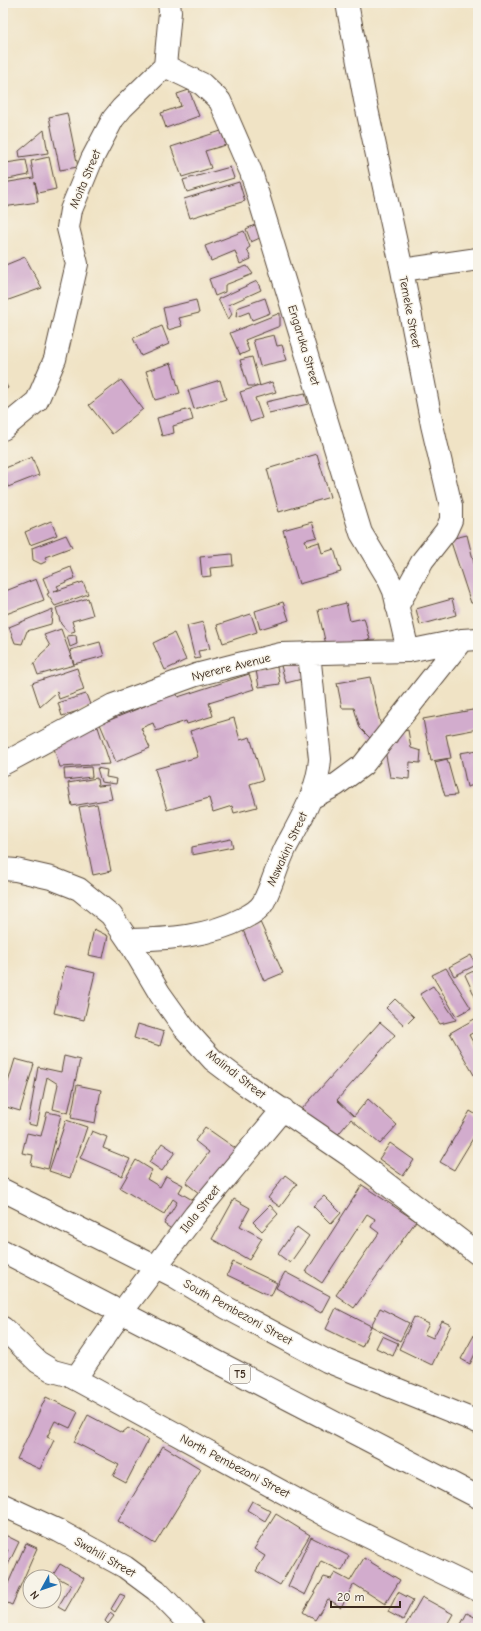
<svg xmlns="http://www.w3.org/2000/svg" width="481" height="1631" font-family="'Comic Neue',sans-serif">
<style>
.building{fill:#d2accd}
.lines{fill:none;stroke-linecap:round;stroke-linejoin:round}
.minor-casing{stroke:#564637;stroke-width:24}
.highway-casing{stroke:#564637;stroke-width:24}
.minor{stroke:#fff;stroke-width:22}
.highway{stroke:#fff;stroke-width:22}
.labels{text-anchor:middle;stroke-width:3;stroke-linejoin:round;paint-order:stroke}
.shield{fill:#f7f3e8;stroke:#73665b;stroke-width:1}
.shield-label{font-size:11px;font-weight:bold;fill:#3b2a1e}
.street-label{font-size:12px;fill:#3b2a1e;stroke:#f7f3e8}
</style>
<rect width="100%" height="100%" fill="#f7f3e8"/>
<filter id="ink" filterUnits="userSpaceOnUse"><feTurbulence type="fractalNoise" baseFrequency=".025" numOctaves="2"/><feDisplacementMap in="SourceGraphic" scale="8" xChannelSelector="R" yChannelSelector="G"/><feConvolveMatrix kernelMatrix="1 2 1 2 8 2 1 2 1" color-interpolation-filters="sRGB"/></filter>
<filter id="wash" filterUnits="userSpaceOnUse"><feTurbulence type="fractalNoise" baseFrequency=".012" numOctaves="4" result="noise"/><feDisplacementMap in="SourceGraphic" scale="16" xChannelSelector="R" yChannelSelector="G"/><feGaussianBlur stdDeviation="0.9" result="paint"/><feColorMatrix in="noise" values="0 0 0 0 0 0 0 0 0 0 0 0 0 0 0 0 0 1.4 0 .05"/><feComposite in="paint" operator="in"/></filter>
<g filter="url(#wash)">
<rect width="100%" height="100%" fill="#f0e3c5"/>
<g id="blocks">
<path class="building" d="M189,90L199,116L166,128L161,113L181,106L177,94Z
M67,113L78,167L60,170L49,117Z
M44,130L48,153L20,157L19,151Z
M221,131L226,145L205,151L211,168L182,177L171,147Z
M49,157L56,189L38,193L35,182L38,202L3,207V183L34,178L31,161Z
M26,160L29,175L3,180V165L6,163Z
M230,167L234,178L187,192L183,180Z
M239,182L245,201L190,218L184,199Z
M257,224L262,237L251,242L246,229Z
M244,231L250,247L247,249L251,259L240,264L235,251L211,261L205,246Z
M25,257L42,288L3,302V266Z
M247,266L253,274L225,285V292L215,296L209,279Z
M257,281L261,290L228,305L232,314L228,320L218,299Z
M265,298L270,313L252,320L249,312L236,317L237,308Z
M196,300L199,313L179,318L182,326L168,330L163,308Z
M280,313V326L245,340L249,351L240,355L230,333Z
M162,326L169,344L141,356L133,338Z
M274,335L277,346L282,345L287,360L260,366L253,340Z
M252,357L260,386H248L240,360Z
M171,363L180,393L155,400L146,371Z
M3,379L8,388L3,391Z
M121,380L143,409L112,434L89,405Z
M220,380L226,399L194,409L188,390Z
M272,382L276,392L255,398L262,418L250,422L240,392Z
M305,393L308,404L269,413L266,402Z
M190,409L193,420L173,426L174,433L162,436L157,418Z
M317,454L330,497L279,512L267,469Z
M32,457L39,475L8,487L3,473V469Z
M51,521L57,535L30,545L25,532Z
M312,522L317,537L305,540L307,546L319,542L322,553L334,549L341,572L299,584L283,530Z
M66,535L72,547L45,557L47,561L41,564L33,560L32,548Z
M467,535L478,579V603H471L450,539Z
M232,554L233,566L210,568L211,576L202,577L200,557Z
M71,567L75,578L57,586L59,589L53,592L83,582L88,594L55,606L47,594L49,593L43,578Z
M36,579L44,600L6,614L3,606V592Z
M88,598L93,615L72,621L75,631L69,633L61,624L56,608Z
M452,599L456,615L420,625L416,609Z
M283,602L289,620L260,629L255,611Z
M346,603L350,621L364,618L370,639L327,649L318,610Z
M53,609L51,624L27,631L22,644L15,643L9,627Z
M251,614L257,632L223,643L217,625Z
M203,622L210,649L198,651L200,658L195,659L187,626Z
M61,629L74,665L38,675L34,664L41,654L50,646L44,635Z
M174,633L186,660L165,670L153,643Z
M76,635L77,644L70,647L67,636Z
M100,642L104,656L74,664L70,650Z
M301,660L306,678L286,683L281,666Z
M277,667L280,684L259,687L256,670Z
M77,668L84,690L59,699L57,692L40,707L32,683Z
M249,674L254,689L209,703L213,716L187,724L186,721L156,731L153,723L141,728L150,748L116,762L100,724L147,705L146,702L176,692L178,697Z
M370,677L383,736L371,739L360,728L354,708H342L337,683Z
M86,694L91,707L62,716L58,703Z
M478,709V729L446,735L451,758L431,761L423,719Z
M234,718L240,740L250,737L263,780L250,784L257,807L234,813L232,806L213,812L209,798L167,810L155,769L198,757L190,731Z
M98,727L110,764L60,767L52,742Z
M408,730L411,748L421,751L420,763L410,762L409,779L390,777L384,745L398,742L396,733Z
M478,750V784L467,787L460,753Z
M447,759L457,795L445,796L435,762Z
M91,767L92,777L65,780L64,769Z
M97,768L107,770L106,777L117,779L116,784L101,782Z
M97,778L98,786L109,785L112,799L72,806L68,783Z
M97,804L111,871L93,875L79,807Z
M231,839L233,847L192,855V847Z
M260,922L283,973L264,981L243,930Z
M94,929L108,936L103,958L88,955Z
M471,955L476,965L454,976L449,967Z
M65,966L95,973L84,1020L54,1013Z
M446,968L471,1008L456,1016L432,975Z
M478,969V1003L465,975Z
M433,986L456,1020L440,1024L420,994Z
M395,999L414,1017L405,1026L386,1008Z
M478,1017V1030L469,1035L478,1051V1082L450,1033Z
M380,1022L395,1035L337,1100L354,1116L368,1099L397,1125L380,1144L351,1119L335,1138L302,1109Z
M138,1024L164,1032L160,1046L134,1038Z
M64,1056L80,1060L68,1113L53,1109L58,1084L47,1077L37,1126L28,1124L38,1067L61,1072Z
M15,1059L34,1064L20,1111L3,1106V1099Z
M77,1085L101,1090L95,1123L71,1118Z
M470,1111L478,1116V1130L454,1170L440,1162Z
M47,1112L61,1115L48,1169L31,1165L33,1155L22,1153L27,1133L41,1136Z
M66,1120L87,1127L70,1178L49,1171Z
M205,1127L238,1150L204,1197L186,1183L209,1152L195,1141Z
M92,1131L107,1137L103,1148L130,1159L122,1176L80,1158Z
M162,1143L175,1152L162,1171L149,1162Z
M390,1143L414,1160L403,1176L379,1159Z
M136,1160L152,1170L147,1179L160,1187L166,1176L183,1185L179,1192L194,1201L176,1232L164,1224L177,1202L173,1199L164,1214L120,1188Z
M285,1175L297,1184L280,1207L268,1198Z
M362,1185L416,1221L354,1308L336,1295L379,1233L371,1227L375,1219L367,1214L322,1283L306,1272Z
M324,1196L341,1213L331,1224L313,1206Z
M234,1199L250,1208L240,1226L262,1238L249,1260L212,1239Z
M270,1205L278,1214L262,1231L253,1222Z
M297,1227L309,1236L290,1263L278,1254Z
M233,1262L277,1283L271,1296L227,1275Z
M285,1272L330,1296L321,1313L276,1288Z
M336,1308L371,1326L362,1347L326,1329Z
M380,1308L409,1323L400,1341L371,1326Z
M414,1317L429,1324L424,1334L433,1338L442,1321L451,1325L432,1365L399,1349Z
M478,1328V1348L470,1364L461,1359Z
M382,1336L398,1343L393,1356L376,1348Z
M46,1397L78,1412L70,1428L55,1421L47,1437L54,1440L40,1469L17,1459Z
M88,1415L122,1433L128,1428L148,1440L126,1483L113,1476L119,1465L74,1442Z
M163,1446L201,1469L155,1544L118,1521Z
M252,1501L271,1511L265,1521L247,1510Z
M276,1514L310,1535L280,1585L256,1571L265,1556L254,1549Z
M3,1534L19,1542L3,1575V1560L8,1550L3,1547Z
M311,1537L349,1556L342,1571L321,1561L305,1595L288,1586Z
M26,1543L37,1548L12,1605L3,1601V1595Z
M364,1558L400,1580L385,1604L354,1584L341,1607L328,1599L315,1620L303,1612L324,1577L331,1579L335,1573L350,1581Z
M60,1564L84,1578L65,1611L58,1607L71,1585L53,1575Z
M398,1592L413,1600L403,1620L388,1612Z
M120,1594L125,1596L115,1612L111,1609Z
M422,1597L453,1614L445,1628H428L423,1625L422,1628H404Z
M110,1613L114,1616L108,1624L105,1621Z
M467,1613L478,1619L473,1628H459Z"/>
</g>
</g>
<g filter="url(#ink)">
<use href="#blocks" fill-opacity="0" stroke="#564637" stroke-width="1"/>
<g class="lines">
<defs>
<path id="minor" d="M347,3L365,100L402,270L432,425L451,506V520L446,531L423,560L397,607
M165,66L202,84L220,101L251,172L361,533L388,578L394,591L408,651
M402,270L478,259
M3,429L37,401L55,359L77,264L68,228L71,210L92,159L113,119L122,108L165,66L170,12L169,3
M3,764L113,705L196,675L239,664L281,654L408,651L462,640L478,639
M311,798L336,785L363,765L462,640
M3,869L16,870L51,878L79,889L111,915L128,940L160,994L185,1029L213,1060L246,1085L350,1156L478,1254
M128,940C168,939 208,937 244,918C250,915 259,910 263,903C272,886 277,865 286,847C301,819 318,791 320,759L309,653
M3,1190L174,1276L227,1308L327,1361L478,1422
M3,1328L38,1362L53,1371L68,1375L330,1518L478,1590
M75,1379L121,1313L195,1215L283,1109
M3,1505L59,1531L125,1567L156,1590L193,1628"/>
<path id="highway" d="M3,1251L478,1497"/>
</defs>
<use href="#minor" class="minor-casing"/>
<use href="#highway" class="highway-casing"/>
<use href="#minor" class="minor"/>
<use href="#highway" class="highway"/>
</g>
</g>
<g class="labels">
<rect class="shield" x="230" y="1365" width="20" height="18" rx="3"/>
<g class="shield-label">
<text x="240" y="1378">T5</text>
</g>
<g class="street-label">
<text transform="translate(85 179) rotate(-67)" y="4">Moita Street</text>
<text transform="translate(410 312) rotate(79)" y="4">Temeke Street</text>
<text transform="translate(304 345) rotate(73)" y="4">Engaruka Street</text>
<text transform="translate(231 667) rotate(-14)" y="4">Nyerere Avenue</text>
<text transform="translate(287 849) rotate(-65)" y="4">Mswakini Street</text>
<text transform="translate(236 1074) rotate(38)" y="4">Malindi Street</text>
<text transform="translate(200 1209) rotate(-52)" y="4">Ilala Street</text>
<text transform="translate(238 1312) rotate(29)" y="4">South Pembezoni Street</text>
<text transform="translate(235 1466) rotate(28)" y="4">North Pembezoni Street</text>
<text transform="translate(105 1557) rotate(30)" y="4">Swahili Street</text>
</g>
</g>
<rect width="481" height="1631" fill="none" stroke="#f7f3e8" stroke-width="16"/>
<g transform="translate(42 1589) rotate(230)"><circle r="19" fill="#f7f3e8" stroke="#aca397"/>
<path d="M0-3L7 15L0 10L-7 15Z" fill="#1f6fb2"/>
<text y="-6" font-size="11" font-weight="bold" text-anchor="middle" fill="#3b2a1e">N</text>
</g>
<path d="M331 1601v6h69v-6" fill="none" stroke="#3b2a1e" stroke-width="2"/>
<text x="337" y="1601" font-size="12" fill="#3b2a1e" stroke="#f7f3e8" stroke-width="3" paint-order="stroke">20 m</text>
</svg>
